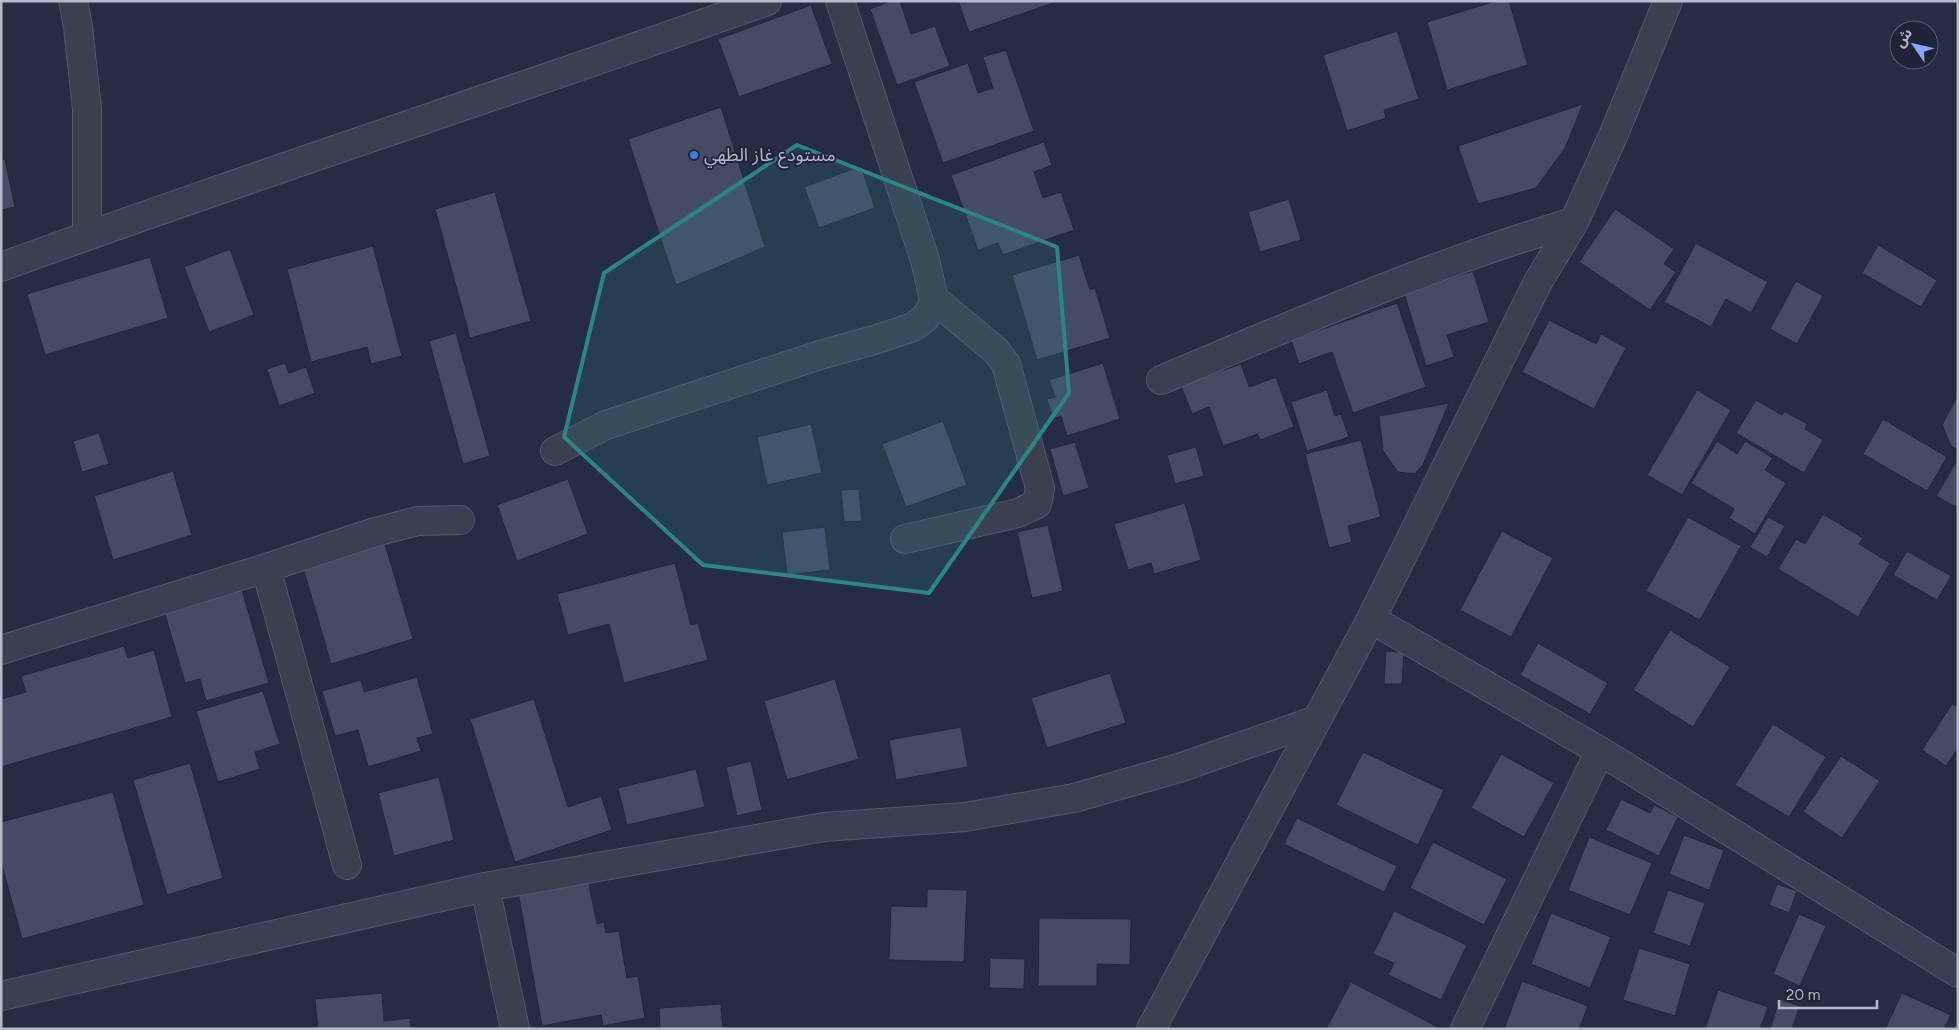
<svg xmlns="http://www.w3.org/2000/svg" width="1959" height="1030" font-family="Figtree,'Noto Sans Arabic',sans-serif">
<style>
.building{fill:#444c64;stroke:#202639}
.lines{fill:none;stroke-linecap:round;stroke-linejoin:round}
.minor-casing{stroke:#545a6c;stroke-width:30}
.minor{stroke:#394052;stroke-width:28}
.marked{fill:#308481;fill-opacity:0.2;stroke:#308481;stroke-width:4;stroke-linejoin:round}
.shop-dot{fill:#3f7fe0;stroke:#1e2437;stroke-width:2}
.labels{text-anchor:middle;stroke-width:4;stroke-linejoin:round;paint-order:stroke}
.poi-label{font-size:18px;fill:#b6bbcc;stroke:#1e2437;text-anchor:start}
</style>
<rect width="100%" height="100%" fill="#252d42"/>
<path class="building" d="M891,1H900L911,34L935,26L950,66L897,85L870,9Z
M958,1H1059L969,32Z
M1496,1H1509L1528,65L1447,90L1427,22Z
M811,5L832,64L739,97L718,39Z
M1397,31L1419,99L1384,110L1386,118L1347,131L1323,55Z
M1006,50L1034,131L943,163L914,82L968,63L978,93L993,88L983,57Z
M1583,104L1565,148L1536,188L1478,204L1458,146Z
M721,107L765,247L676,285L628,139Z
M1044,142L1052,165L1034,172L1043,198L1061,192L1074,230L1003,255L998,243L978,250L951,175Z
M5,159L15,207L1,210V160Z
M861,166L875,208L819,228L804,187Z
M495,192L531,321L470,338L435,209Z
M1289,199L1301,240L1260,252L1248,212Z
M1615,209L1674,249L1664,264L1676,272L1650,310L1579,262Z
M1696,243L1768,282L1751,313L1726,299L1711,327L1664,302Z
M1878,245L1937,280L1921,307L1862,273Z
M373,246L402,356L371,364L367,347L311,362L287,269Z
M230,249L254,315L209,332L184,267Z
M1079,255L1090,290L1095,288L1110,338L1037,360L1012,275Z
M150,257L168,318L45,355L27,294Z
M1473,271L1489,322L1447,335L1454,357L1426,366L1404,293Z
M1796,281L1823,296L1797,344L1770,329Z
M1397,303L1426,387L1353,413L1332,352L1299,364L1291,340Z
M1549,320L1596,344L1601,334L1626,348L1594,409L1522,372Z
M456,333L490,456L463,464L429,341Z
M285,363L289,373L306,367L315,393L279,406L267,369Z
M1103,363L1120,419L1067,436L1061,416L1053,419L1047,399L1055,397L1049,380Z
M1241,364L1249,387L1276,377L1294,427L1260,440L1258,434L1223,446L1209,407L1192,414L1181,385Z
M1327,390L1335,416L1341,414L1349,437L1307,451L1291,402Z
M1697,390L1731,410L1682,495L1647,475Z
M1958,395V450L1951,446L1942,425Z
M1756,400L1782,415L1784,411L1807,424L1805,429L1823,440L1804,473L1736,433Z
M1449,403L1423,465L1415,474L1398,472L1383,451L1379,416Z
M1883,419L1947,457L1927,491L1863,454Z
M943,421L967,485L906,507L882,444Z
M811,424L822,473L767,485L757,437Z
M99,433L109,464L82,472L73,441Z
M1361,440L1381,517L1348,526L1352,542L1329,548L1305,454Z
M1717,441L1737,454L1745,441L1773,458L1765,470L1786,483L1755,534L1729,518L1734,509L1691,483Z
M1075,442L1089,488L1063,496L1050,449Z
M1196,447L1204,476L1175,484L1167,455Z
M1958,459V508L1936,496Z
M173,471L192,535L113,560L94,496Z
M568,479L588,534L517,561L497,505Z
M859,489L862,521L844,522L841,490Z
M1185,503L1201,560L1154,574L1151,563L1128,570L1114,524Z
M1823,514L1863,538L1859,544L1890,563L1858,617L1778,569L1796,539L1805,544Z
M1688,517L1741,546L1700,620L1646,591Z
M1768,517L1785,526L1767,557L1750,547Z
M1048,525L1063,591L1032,598L1017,532Z
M825,527L830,570L787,575L782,532Z
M1502,531L1553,558L1511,637L1460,610Z
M385,544L413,639L331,664L303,568Z
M1907,551L1951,576L1937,600L1893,575Z
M675,563L691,625L698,623L708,660L624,683L609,624L568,635L557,594Z
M242,590L269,683L206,701L200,679L185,683L165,614Z
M1670,630L1730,667L1693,727L1633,690Z
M1538,643L1608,683L1590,714L1520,675Z
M124,646L128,658L154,650L172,717L1,767V699L26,692L21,676Z
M1386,651L1404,652L1402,684H1384Z
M1110,673L1126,723L1047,748L1031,698Z
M417,677L433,734L417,738L421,751L368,767L358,730L335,736L322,691L361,680L364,692Z
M835,679L859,759L787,780L764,701Z
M263,691L280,744L255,752L260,769L218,782L196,711Z
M534,699L568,807L601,796L612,830L515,862L470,719Z
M1952,704L1958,707V748L1946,766L1922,750Z
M1773,724L1826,757L1789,817L1735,785Z
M961,727L968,767L896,780L889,740Z
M1363,752L1444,790L1418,845L1336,805Z
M1501,754L1554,783L1524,837L1471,808Z
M1841,756L1880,781L1842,838L1803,812Z
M751,761L762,810L737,816L726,767Z
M190,763L223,878L167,895L133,780Z
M696,769L705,807L627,825L618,788Z
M439,777L454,840L394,856L378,793Z
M113,792L144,905L22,939L1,862V822Z
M1621,799L1650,813L1654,805L1678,817L1659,856L1606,830Z
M1297,818L1397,866L1384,892L1284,844Z
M1684,835L1724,850L1709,890L1669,874Z
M1589,837L1652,863L1630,915L1568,890Z
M1433,842L1507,879L1484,925L1410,888Z
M588,880L597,924L604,922L606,933L619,931L627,978L638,976L645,1018L603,1026L601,1015L542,1026L518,892Z
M1777,884L1797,891L1789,913L1769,905Z
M927,889L967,890L964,962L889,960L891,906L927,907Z
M1668,890L1705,903L1690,946L1653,933Z
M1394,911L1467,945L1441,1000L1388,975L1394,963L1373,954Z
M1551,913L1611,937L1590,988L1531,964Z
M1799,914L1826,926L1800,986L1773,974Z
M1039,918L1131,919L1130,965L1097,964V986H1038Z
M1639,948L1690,964L1675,1016L1623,1000Z
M990,958L1025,959L1024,989L989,988Z
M1522,981L1588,1006L1579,1029H1504Z
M1351,982L1442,1029H1326Z
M1718,990L1768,1007L1760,1029H1705Z
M382,993L384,1021L410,1018L411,1029H318L315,999Z
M1902,993L1951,1015L1944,1029H1885Z
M1780,999L1800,1006L1792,1029H1770Z
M721,1004L723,1029H660L659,1008Z"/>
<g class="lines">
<defs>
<path id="minor" d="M73,1L78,27L87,109V236
M1,267C255,174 512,92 767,1
M1161,380C1297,323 1433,263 1574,222
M555,451L606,425L820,355L874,340L913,327L925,318L931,309L934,299L925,260L840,1
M905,539L1018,513L1037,504L1040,488L1006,364L995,350L934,299
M266,568L347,865
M1371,619L1600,751L1958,973
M1,650L266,568L375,532L418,521L460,520
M485,887L515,1029
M1,996L485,887L824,827L965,817L1074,798L1179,768L1317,720
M1151,1029L1371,619L1538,282L1574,222L1613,136L1668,1
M1465,1029L1600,751"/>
</defs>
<use href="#minor" class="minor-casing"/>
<use href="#minor" class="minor"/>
</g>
<path class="marked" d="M797,145L1057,247L1069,393L929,593L703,565L564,437L604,273Z"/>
<circle class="shop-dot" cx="694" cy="155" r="5"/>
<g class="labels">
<g class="poi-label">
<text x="704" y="161">مستودع غاز الطهي</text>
</g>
</g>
<rect width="1959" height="1030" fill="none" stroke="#b6bbcc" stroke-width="5"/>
<g transform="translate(1914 45) rotate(304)"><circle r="24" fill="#1e2437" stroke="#5b6073"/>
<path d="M0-4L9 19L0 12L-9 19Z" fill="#8ba5fc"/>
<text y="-8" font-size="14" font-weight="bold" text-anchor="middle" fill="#b6bbcc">ش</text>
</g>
<path d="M1779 1000v8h98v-8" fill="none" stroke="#b6bbcc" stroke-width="2.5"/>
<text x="1786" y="1000" font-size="15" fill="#b6bbcc" stroke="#1e2437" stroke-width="4" paint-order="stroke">20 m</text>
</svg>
